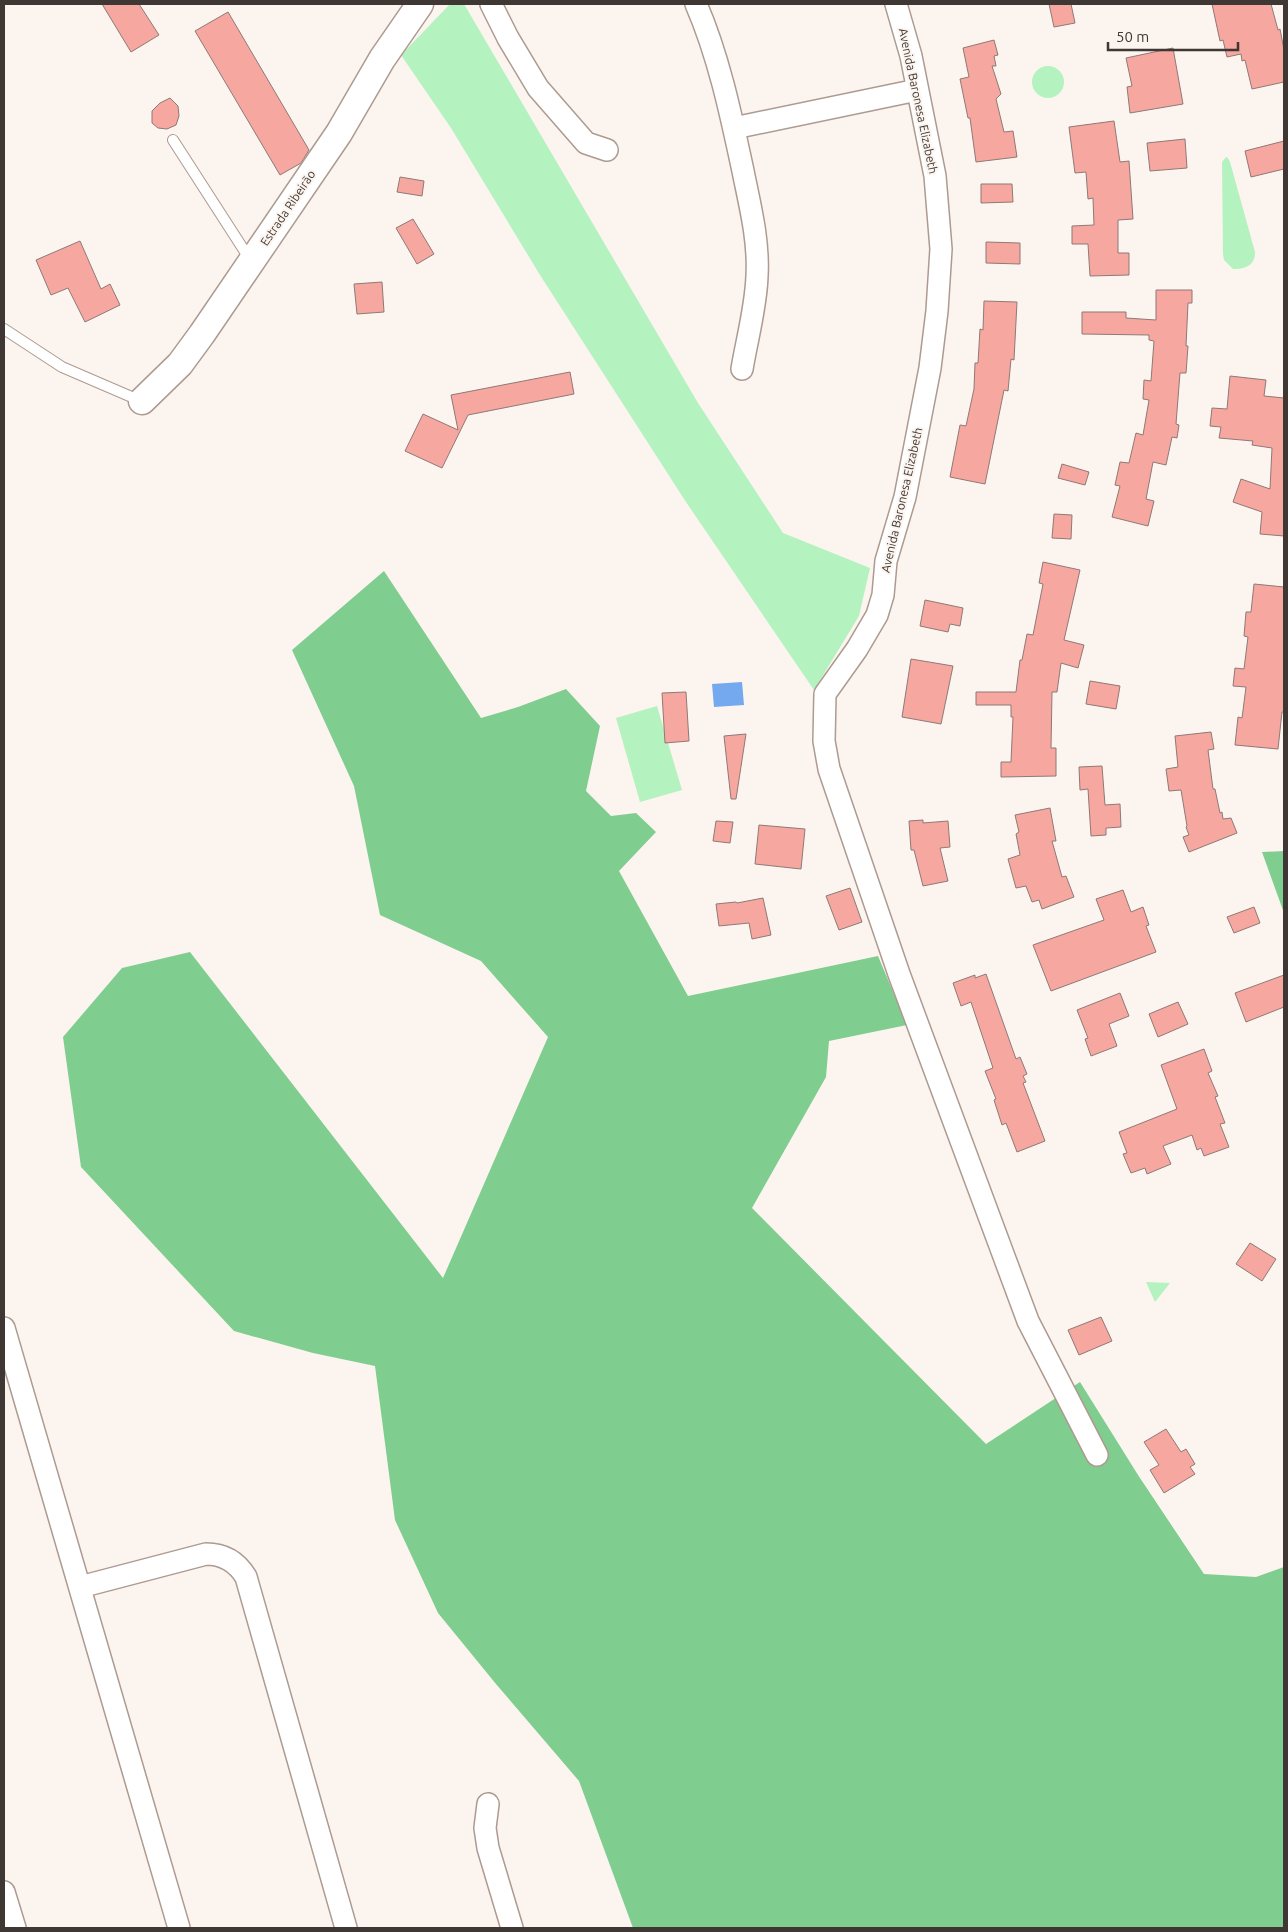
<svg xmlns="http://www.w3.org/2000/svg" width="1288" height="1932" font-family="Ubuntu,sans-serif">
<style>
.green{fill:#b4f2bf}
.forest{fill:#7fcd8f}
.water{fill:#74a8ef}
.building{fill:#f6a79f;stroke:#8f7976}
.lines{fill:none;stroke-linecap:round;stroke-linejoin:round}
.service-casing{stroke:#ad9a90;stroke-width:12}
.minor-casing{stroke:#ad9a90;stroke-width:24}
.tertiary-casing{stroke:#ad9a90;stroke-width:29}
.service{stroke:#fff;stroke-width:10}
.minor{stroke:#fff;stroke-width:21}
.tertiary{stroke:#fff;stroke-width:26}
.labels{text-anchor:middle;stroke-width:4;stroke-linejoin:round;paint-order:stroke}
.street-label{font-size:12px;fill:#3f3733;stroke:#fcf4ef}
</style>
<rect width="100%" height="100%" fill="#fcf4ef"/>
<path class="green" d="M450,4H464L698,403L783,533L870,568L859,616L814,690L686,502L540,275L451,128L401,55Z
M1032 82a16 16 0 1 1 32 0a16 16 0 1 1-32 0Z
M1226,157L1228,158L1230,162L1255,252C1255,266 1245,269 1233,269L1224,260L1223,254L1222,162Z
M657,706L682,790L640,802L616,718Z
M1146,1282L1170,1283L1155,1302Z"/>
<path class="forest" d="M384,571L481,718L518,707L566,689L600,726L586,791L611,816L636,813L656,832L619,871L688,996L878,956L907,1025L829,1041L826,1077L752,1208L986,1444L1080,1382L1138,1475L1204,1574L1256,1577L1284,1567V1928H633L579,1781L496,1684L438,1613L395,1520L375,1366L313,1353L234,1331L81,1167L63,1037L122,968L190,952L443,1278L548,1037L481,961L380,915L354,786L292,650Z
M1284,851V913L1262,852Z"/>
<path class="water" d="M742,682L744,705L714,707L712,684Z"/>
<path class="building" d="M102,4H139L159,35L131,52Z
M1049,4H1071L1075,23L1054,27Z
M1212,4H1271L1278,30L1280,29L1284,50V82L1252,89L1245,60L1242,61L1241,54L1227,57L1223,40L1220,41Z
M228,12L309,150L301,163L280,175L195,31Z
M994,40L998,55L994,56L996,66H992L1001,94L996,99L1004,132L1013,131L1017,157L976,162L970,118H968L960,79L969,77L963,48Z
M1173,48L1183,104L1130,113L1127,87L1132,86L1126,58Z
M170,98L178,106L179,116L176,125L167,129L158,128L152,123V111L160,103Z
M1114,121L1120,162L1129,161L1133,219L1118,220V253H1129V275L1090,276L1088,244H1072V226L1094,225L1093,198L1088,199L1086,172L1075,173L1069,127Z
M1185,139L1187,168L1150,171L1147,143Z
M1284,141V169L1251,177L1245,151Z
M400,177L424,181L422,196L397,192Z
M981,184H1012L1013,202L981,203Z
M413,219L434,254L417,264L396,228Z
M80,241L101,289L110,284L120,305L85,322L68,288L51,295L36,260Z
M986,242L1020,243V264L986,263Z
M382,282L384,312L357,314L354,284Z
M1156,290H1192V303H1188L1186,346H1188L1186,373H1180L1176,424L1179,425L1177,438L1172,437L1166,465L1153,462L1146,499L1154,501L1148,526L1112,517L1120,486L1115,485L1120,462L1129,463L1136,433L1143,435L1149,400L1143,399L1144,380L1151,381L1154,341L1149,340V335L1082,334V312H1126V318L1156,320Z
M984,301L1017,302L1014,360L1011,359L1008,391L1004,390L985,484L950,477L960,425L966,426L974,389L975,363H978L980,329L983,330Z
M570,372L574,394L468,415L442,468L405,451L423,414L458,430L451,395Z
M1230,376L1266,380L1264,396L1284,398V536L1260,534L1262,512L1233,502L1241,479L1270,489L1272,448L1252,445L1253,441L1219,438L1221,427L1210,426L1212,408L1227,409Z
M1062,464L1089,472L1085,485L1058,478Z
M1054,514L1072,515L1071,539L1052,538Z
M1043,562L1080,570L1064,640L1084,645L1078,668L1061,663L1057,692H1052L1051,748H1056V776L1001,777V762H1011L1013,717H1011V705H976V692H1016L1020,660H1022L1027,634L1033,635L1043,584L1039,583Z
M1254,584L1284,587V712H1282L1278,749L1235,745L1238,717L1242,718L1246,687L1233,686L1235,668L1244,669L1248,637L1244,636L1246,612H1251Z
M925,600L963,608L960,626L950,624L948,632L920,626Z
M911,659L953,666L941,724L902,717Z
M1090,681L1120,686L1116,709L1086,704Z
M686,692L689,741L665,743L662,693Z
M1211,732L1214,749L1208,750L1213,789H1215L1220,813L1222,812L1223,819L1231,818L1237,833L1189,852L1183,837L1189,835L1186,827L1187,826L1181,790L1169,791L1166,769L1178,767L1175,736Z
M746,734L736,799H731L724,736Z
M1102,766L1105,805L1120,804L1121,827L1106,828V835L1091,836L1088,789L1080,790L1079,767Z
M1050,808L1056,841H1052L1062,877L1066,876L1074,897L1042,909L1039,900L1032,902L1026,886L1016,888L1008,859L1020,855L1016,834L1019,832L1015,815Z
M923,820V823L948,821L950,847L940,848L948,881L923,886L914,850H911L909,821Z
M716,821L733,822L730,843L713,841Z
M759,825L805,829L801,869L755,864Z
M850,888L862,922L839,930L826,896Z
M1123,890L1131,912L1143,907L1149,925L1146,926L1156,952L1051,991L1033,945L1104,920L1096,899Z
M763,898L771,935L752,939L749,923L719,926L716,904L736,902L737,903Z
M1254,907L1260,923L1234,933L1227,917Z
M986,974L1016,1059L1020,1057L1027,1074L1023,1076L1026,1082L1023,1083L1045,1141L1017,1152L1006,1123L1002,1125L994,1100L996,1099L985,1071L993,1068L971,1002L961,1006L953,983L975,975V978Z
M1284,975V1007L1246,1022L1235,993Z
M1120,993L1129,1016L1109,1024L1117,1046L1091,1056L1085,1039L1088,1038L1077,1010Z
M1178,1002L1188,1024L1158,1037L1149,1014Z
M1204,1049L1212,1071L1208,1073L1218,1096L1215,1097L1225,1123L1220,1124L1229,1147L1204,1156L1201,1148L1197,1150L1192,1135L1163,1146L1171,1164L1147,1174L1145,1168L1131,1173L1123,1154L1127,1153L1119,1132L1177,1109L1161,1065Z
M1250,1243L1276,1259L1262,1281L1236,1264Z
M1101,1317L1112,1341L1079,1355L1068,1330Z
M1166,1429L1181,1452L1186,1449L1195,1464L1190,1467L1195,1474L1164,1493L1150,1470L1159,1465L1144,1442Z"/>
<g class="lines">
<defs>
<path id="service" d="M173,140L251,261
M4,329L62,367L141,401"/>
<path id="minor" d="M491,4L508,38L538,88L586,143L607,150
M696,4C719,57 731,115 743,171C750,206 759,240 757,276C756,307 747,339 742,369
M896,4L911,56L935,176L941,249L937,311L930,368L905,497L886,561L883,595L877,615L857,649L825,694L824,741L829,769L899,974L1028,1321L1097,1455
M734,128L917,90
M4,1328L179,1928
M80,1587L206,1554C224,1554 237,1562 246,1577L346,1928
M488,1804L485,1828L488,1848L512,1928
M4,1892L15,1928"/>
<path id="tertiary" d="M142,401L180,364L202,334L339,133L382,59L420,4"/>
</defs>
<use href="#service" class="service-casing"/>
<use href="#minor" class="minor-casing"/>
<use href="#tertiary" class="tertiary-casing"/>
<use href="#service" class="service"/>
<use href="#minor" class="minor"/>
<use href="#tertiary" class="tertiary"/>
</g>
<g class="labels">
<g class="street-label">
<text transform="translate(918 101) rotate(78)" y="4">Avenida Baronesa Elizabeth</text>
<text transform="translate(288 208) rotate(-56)" y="4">Estrada Ribeirão</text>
<text transform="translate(902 500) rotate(-77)" y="4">Avenida Baronesa Elizabeth</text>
</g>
</g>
<rect width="1288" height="1932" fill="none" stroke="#3f3733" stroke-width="10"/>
<path d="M1108 42v8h130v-8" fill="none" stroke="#3f3733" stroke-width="2.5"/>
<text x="1116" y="42" font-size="15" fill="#3f3733" stroke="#fcf4ef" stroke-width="4" paint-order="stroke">50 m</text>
</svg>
